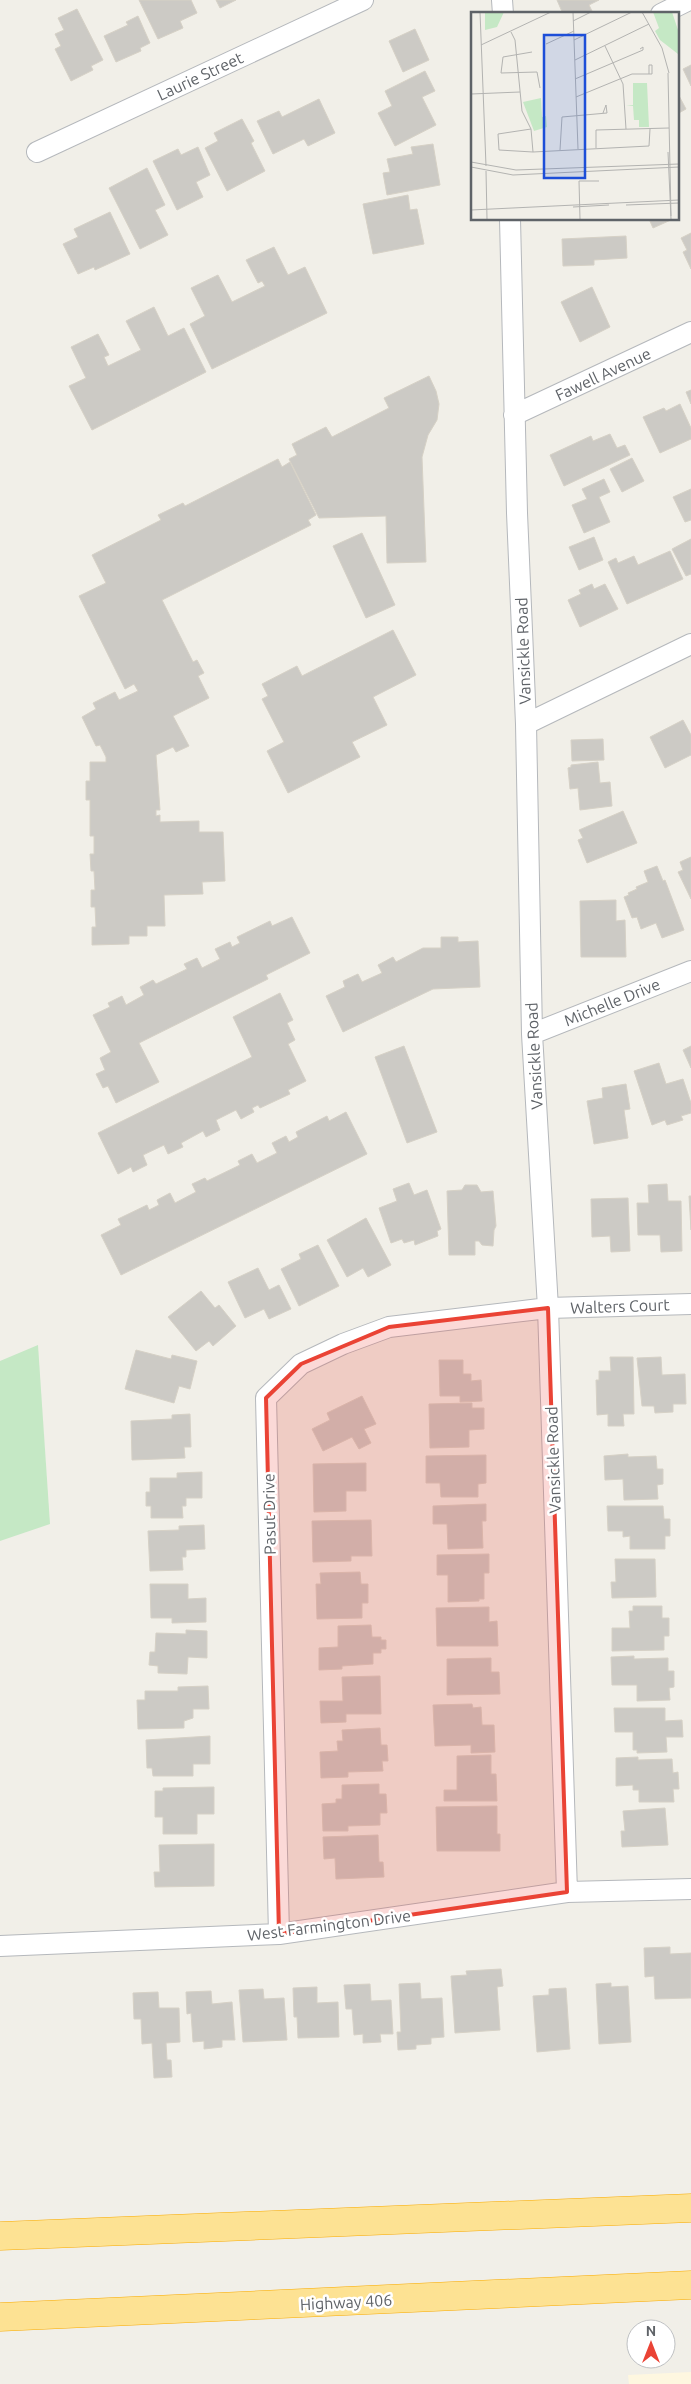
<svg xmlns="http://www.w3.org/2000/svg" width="691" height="2384" font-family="Ubuntu,sans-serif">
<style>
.commercial{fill:#fef7e0}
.green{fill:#c5e8c5}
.building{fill:#cccac5;stroke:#d6d1c6}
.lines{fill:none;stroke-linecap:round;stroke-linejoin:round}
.minor-casing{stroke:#b5b8bc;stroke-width:22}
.motorway-casing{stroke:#f9ab00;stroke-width:29}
.minor{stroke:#fff;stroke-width:20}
.motorway{stroke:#fde293;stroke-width:28}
.marked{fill:#ea4335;fill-opacity:0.2;stroke:#ea4335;stroke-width:4;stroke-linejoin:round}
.labels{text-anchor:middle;stroke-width:5;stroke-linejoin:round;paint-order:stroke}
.street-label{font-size:16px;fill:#5f6368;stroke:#fff}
.inset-road{fill:none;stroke:#b3b3b1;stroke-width:1}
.view{fill:#1d4ed8;fill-opacity:0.15;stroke:#1d4ed8;stroke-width:2.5}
.inset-edge{fill:none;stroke:#5f6368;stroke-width:2.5}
</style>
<rect width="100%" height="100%" fill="#f1efe8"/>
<path class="commercial" d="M691,2372V2384H629L628,2375Z"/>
<path class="green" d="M38,1345L50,1524L0,1541V1361Z"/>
<path class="building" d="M139,0H191L197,13L180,21L183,28L158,39Z
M216,0H236L220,8Z
M557,0H599L589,5L592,11L587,14H563Z
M77,9L103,60L91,66L93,70L71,81L55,49L61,46L55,34L64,30L58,18Z
M138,16L150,43L140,48L141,51L116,62L104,36L128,25L126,22Z
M415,29L429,60L403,72L389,41Z
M691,65V86L683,69Z
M425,71L435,91L422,97L436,125L395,146L378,113L392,106L385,91Z
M677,92L686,109L677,114Z
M319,99L335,133L308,146L304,139L273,154L257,121L279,111L282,117Z
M242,119L254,141L251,143L265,171L227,191L205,148L218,141L214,133Z
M433,144L440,185L387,195L383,173L390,172L387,159L413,154L411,147Z
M198,147L210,175L196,182L203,197L177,210L153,161L178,149L181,155Z
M147,168L165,205L155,210L168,235L140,249L109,188Z
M408,195L410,210L417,209L424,244L373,254L363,204Z
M110,212L130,254L95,270L94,267L78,274L63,244L78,237L74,229Z
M649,219H673L653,228Z
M691,233V269L683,252L687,250L681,238Z
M626,236L627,258L594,260V265L563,266L562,239Z
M274,247L288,275L305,267L327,313L212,369L190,324L205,316L191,288L218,275L232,302L265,286L262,281L258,283L246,260Z
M592,287L610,327L580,342L561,302Z
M154,307L168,336L184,328L206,372L92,430L69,386L86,378L71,347L98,334L109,355L104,357L108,366L141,350L126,321Z
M429,376L436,391L439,404L437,420L428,435L422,457L426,562L387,563L386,516L319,518L289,459L297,455L292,444L326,427L332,437L389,408L384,398Z
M691,390V404L686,392Z
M680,404L691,428V439L660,453L643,417L664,408L666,411Z
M610,434L617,448L625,445L630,455L564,486L550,455L591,436L593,441Z
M632,458L644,481L622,492L610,469Z
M278,459L282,467L290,462L316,515L308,520L311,525L162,600L193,662L197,660L204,673L198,676L209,698L173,716L189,746L176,752L173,747L156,755L160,810H156V816L160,815V822L199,821V832H223L225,881L202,882L203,894L164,895L165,926H147V936H129V944L92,945V927H96L95,907H91V890H95L94,871H91L90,854H94V836H90V800H86V781H90V762H106V757L100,745L96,746L82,717L96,709L93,703L115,692L119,700L138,691L134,684L125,689L79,596L106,583L92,555L161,520L158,515L183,503L185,506Z
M604,479L610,492L599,497L610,522L584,533L572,505L587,499L582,489Z
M691,489V520L685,522L673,497Z
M362,533L395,605L366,618L333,546Z
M594,537L603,560L579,570L569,547Z
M691,539V574L686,576L672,549Z
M670,551L683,579L627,604L608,562L616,558L618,563L634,556L638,565Z
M592,584L594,589L605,584L618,609L580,627L568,600L581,594L579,590Z
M393,630L416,675L373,697L387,725L352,742L360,757L288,793L267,751L284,742L262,699L268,696L262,684L297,666L302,676Z
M683,720L691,735V755L665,768L650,737Z
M603,739L604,760L572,761L571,740Z
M598,762L600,783L610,782L612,806L580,810L578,788L570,789L568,768L571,767V765Z
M623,811L637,843L587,863L578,840L583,838L579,830Z
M691,857V899L678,872L683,870L680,862Z
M657,866L663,881L665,880L684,930L662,938L656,923L641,929L637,917L632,918L624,897L629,895L628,893L637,889L636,887L648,882L644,871Z
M616,900V921L625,920L626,957H581L580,901Z
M292,917L310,953L266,975L268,979L139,1043L159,1082L116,1103L108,1086L103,1088L96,1074L105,1070L100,1058L111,1052L93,1015L110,1007L108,1003L122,996L126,1005L144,995L140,987L153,980L156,984L187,969L184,964L197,958L202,968L220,959L215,949L230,942L232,947L240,943L237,937L270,921L272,926Z
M441,937H458V942L478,941L480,987L433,989L343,1032L326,996L345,987L343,981L358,974L362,982L382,973L378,965L393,957L396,962L423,948H441Z
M280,993L293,1020L287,1023L295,1040L288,1044L306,1081L288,1090L290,1094L260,1108L258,1105L252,1108L254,1112L241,1119L236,1110L216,1120L220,1130L206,1137L203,1131L181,1143L183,1147L168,1154L164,1145L143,1155L147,1165L133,1172L131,1167L118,1174L98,1133L252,1057L233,1017Z
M404,1046L437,1132L407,1143L375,1057Z
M691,1046V1068L683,1050Z
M659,1063L666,1084L683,1079L691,1103V1113L681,1116L683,1120L667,1125L665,1120L652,1125L634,1071Z
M626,1084L630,1109L624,1110L628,1138L594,1144L587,1101L603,1098L602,1088Z
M346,1112L367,1154L121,1275L101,1235L121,1225L118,1219L147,1205L149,1210L159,1205L157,1200L170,1193L175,1203L196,1192L192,1184L205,1178L207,1181L240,1165L238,1161L252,1154L257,1163L277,1153L272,1143L286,1136L289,1142L298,1137L296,1132L327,1116L329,1121Z
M409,1183L414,1195L427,1190L441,1229L437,1231L438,1236L415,1245L414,1240L404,1243L402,1239L391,1243L379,1208L397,1201L393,1189Z
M667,1184L668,1201H681L682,1251L661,1252L660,1235H638L637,1203H649L648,1185Z
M465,1185H477L481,1192L493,1191L496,1226L494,1230L493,1246L482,1245L479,1241H475V1255H449L447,1191L462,1190Z
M689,1196H691V1230Z
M628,1198L630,1251L611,1252L610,1236L592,1237L591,1199Z
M366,1218L391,1265L368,1277L363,1268L347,1277L327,1240Z
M318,1245L339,1286L299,1306L281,1269L301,1259L299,1254Z
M258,1268L269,1290L279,1285L291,1309L269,1319L264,1309L245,1318L228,1282Z
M201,1291L215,1308L219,1305L236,1326L213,1346L209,1341L196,1351L168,1317Z
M136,1350L171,1359L172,1355L197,1361L190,1389L179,1386L174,1403L125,1389Z
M610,1357H633L634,1414H623L624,1426H608V1414L597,1415L596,1380H599V1371H611Z
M661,1357L662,1375L685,1374L686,1404H673V1412L655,1413L654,1406H642L637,1358Z
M439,1360H463V1374H471V1381L481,1380L482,1401L460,1402V1396H440Z
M362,1396L376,1424L364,1429L371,1443L359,1449L352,1437L323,1451L312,1429L330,1420L327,1413Z
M472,1403V1408H484V1429L469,1430V1447L430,1448L429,1404Z
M190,1414L191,1447H184L185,1458L132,1460L131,1421L172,1419V1415Z
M628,1454V1457L656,1456L657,1469H663V1484L657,1485L658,1499L624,1500L623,1479L605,1480L604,1456Z
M486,1455V1483L478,1484V1497H441L440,1483H426V1456Z
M366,1463V1491H346V1511L314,1512L313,1464Z
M202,1472V1498H186V1506H182L183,1518H151V1506H146V1492H150V1478H177V1473Z
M486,1504V1521H482L483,1548L448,1549L447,1524H433V1506Z
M607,1506H663L664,1519H670V1536H665V1549H630V1536L623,1537V1531H608Z
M371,1520L372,1556H351V1561L313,1562L312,1521Z
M204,1525L205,1549L186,1550V1557H182L183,1570L150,1571L148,1531L179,1530V1526Z
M489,1554V1573H484V1599H479V1601L448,1602V1575H437V1555Z
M615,1559H655L656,1597L612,1598L611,1582H616Z
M360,1572L361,1584H368V1603H362V1618L317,1619L316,1584H321L320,1573Z
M150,1584H188V1599L206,1598V1622L172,1623V1618H151Z
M633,1606H662V1618H669V1636H664V1650L612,1651V1628H630L629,1611H633Z
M489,1607V1622L497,1621L498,1646H437L436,1608Z
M371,1625L372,1637H381V1640H386V1649H381V1653H373V1664L342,1666V1669L319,1670V1648L338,1647V1626Z
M186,1630L207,1631V1658L188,1657L187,1674L158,1673V1666L149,1665L150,1652H155L156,1633L186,1634Z
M634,1656V1659L668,1658V1671H674V1687L669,1688L670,1700L637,1701V1685H612L611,1657Z
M491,1658V1672H499L500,1694L447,1695V1659Z
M380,1676L381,1714H346V1722L321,1723L320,1701H343L342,1677Z
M208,1686L209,1709H193V1718L184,1721V1728L138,1729L137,1700H145V1691H178V1687Z
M472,1704L473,1708L481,1707L482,1725H494L495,1752L471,1753V1745L435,1746L433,1705Z
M614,1708H665V1721L682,1720L683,1737H666L667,1752L637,1753V1750H633V1732H615Z
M380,1728L381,1745H387L388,1761H382L383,1771L348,1772V1777L321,1778L320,1752L338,1751L337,1741H343L342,1730Z
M210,1736V1764H193V1776H153L152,1768H147L146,1740Z
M491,1755V1774H496L497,1801H444V1790H457V1756Z
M638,1757V1760L672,1759L673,1773L678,1772L679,1789H673L674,1802H639V1790H633V1785L616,1786V1758Z
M379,1784V1794H386L387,1813H380V1825L348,1826V1831H323L322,1804L336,1803V1799H342V1785Z
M214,1787V1814H197V1834H163V1817H155V1791H163V1788Z
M497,1806V1834H500V1851H437L436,1807Z
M665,1808L668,1845L622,1847L621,1831H625L623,1811Z
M378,1835L379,1862H383L384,1877L336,1879L335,1858L324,1859L323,1837Z
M214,1844V1886L155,1887L154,1872H160L159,1845Z
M670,1947V1954L691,1953V1998L655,1999L654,1976L645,1977L644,1948Z
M501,1969L503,1986L497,1987L500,2030L455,2033L451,1976L467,1975L466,1971Z
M420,1983L421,1999L442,1998L444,2037L431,2038V2044L416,2045V2049L398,2050L397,2032H401L399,1984Z
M611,1983V1987L628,1986L631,2042L599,2044L596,1984Z
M370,1984L371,2001L391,2000L393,2034H380L381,2042L363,2043V2034L354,2035L352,2009H346L344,1985Z
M317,1987V2003L338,2002L339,2037L298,2038L297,2017H294L293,1988Z
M566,1988L570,2049L537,2052L533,1996L549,1995V1989Z
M263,1989L264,1999L284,1998L287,2040L243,2042L239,1990Z
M211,1991L212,2004L232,2002L235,2040H222V2047L204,2049V2041L193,2042L191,2013L187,2014L186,1992Z
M158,1992L159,2008H179L180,2042L166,2043L167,2060H171L172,2077L154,2078L152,2043L142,2044L141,2019H134L133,1993Z"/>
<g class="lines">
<defs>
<path id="minor" d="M502,0L503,14
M661,14L689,0
M37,152L363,0
M510,219L517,513L526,724L532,1034L548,1308L567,1892
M514,415L691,332
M526,724L691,644
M532,1034L691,971
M279,1934L266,1398L301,1364L343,1344L389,1327L548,1308L691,1304
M0,1946L279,1934L567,1892L691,1889"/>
<path id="motorway" d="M0,2236L691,2208
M0,2317L691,2285"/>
</defs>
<use href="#minor" class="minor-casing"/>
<use href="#motorway" class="motorway-casing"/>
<use href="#minor" class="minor"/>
<use href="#motorway" class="motorway"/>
</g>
<path class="marked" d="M548,1308L567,1892L279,1934L266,1398L301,1364L389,1327Z"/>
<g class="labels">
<g class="street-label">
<text transform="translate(200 76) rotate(-25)" y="6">Laurie Street</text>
<text transform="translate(603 374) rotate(-25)" y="6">Fawell Avenue</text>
<text transform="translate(523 651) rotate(-92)" y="6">Vansickle Road</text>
<text transform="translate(612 1002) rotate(-22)" y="6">Michelle Drive</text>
<text transform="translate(534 1056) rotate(-93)" y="6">Vansickle Road</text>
<text transform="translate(620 1306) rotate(-2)" y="6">Walters Court</text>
<text transform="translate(553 1460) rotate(-92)" y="6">Vansickle Road</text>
<text transform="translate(269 1514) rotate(-91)" y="6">Pasut Drive</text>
<text transform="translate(329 1925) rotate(-7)" y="6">West Farmington Drive</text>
<text transform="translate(346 2302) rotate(-3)" y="6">Highway 406</text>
</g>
</g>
<g transform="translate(471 12)">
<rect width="208" height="208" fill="#f1efe8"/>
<path d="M33,0L26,15L14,18V0ZM182,0H201L207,18V42L189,28L184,19L188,16ZM162,71H176L178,115H168V108H163L162,94H155L162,93ZM70,86L71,105L75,104L76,115L63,119L52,90Z" fill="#c5e8c5"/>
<path class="inset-road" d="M9,0L15,154M102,0L107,137M171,0L191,36L198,61M102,9L120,0M40,20L44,28L51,99L60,117L62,140M103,28L161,0M75,32L103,19M10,33L80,0M134,34L152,72L155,117M61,40L32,45L30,61L66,60L69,76M104,48L178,12M208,59V85M197,61L200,204M104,67L172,38V35L169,37M0,82L49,80M105,85L161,62H181V53H178V62M60,117L27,122L28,138L62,140L178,134L179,117M125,136V118L198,116M89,138L91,105L136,101L135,93L132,101M197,140L200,207M0,150L45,158L208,152M0,155L42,163L208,155M15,159L16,207M155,193L208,191M102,195L138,193M0,198L208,188M109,207L108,169H128"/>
<path class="view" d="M73,23H114V166H73Z"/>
<rect width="208" height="208" class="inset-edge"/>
</g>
<g transform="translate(651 2344)"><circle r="24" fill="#ffffff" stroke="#bfc1c3"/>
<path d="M0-4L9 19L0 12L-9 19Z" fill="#ea4335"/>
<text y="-8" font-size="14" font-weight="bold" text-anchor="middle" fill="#5f6368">N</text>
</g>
</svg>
